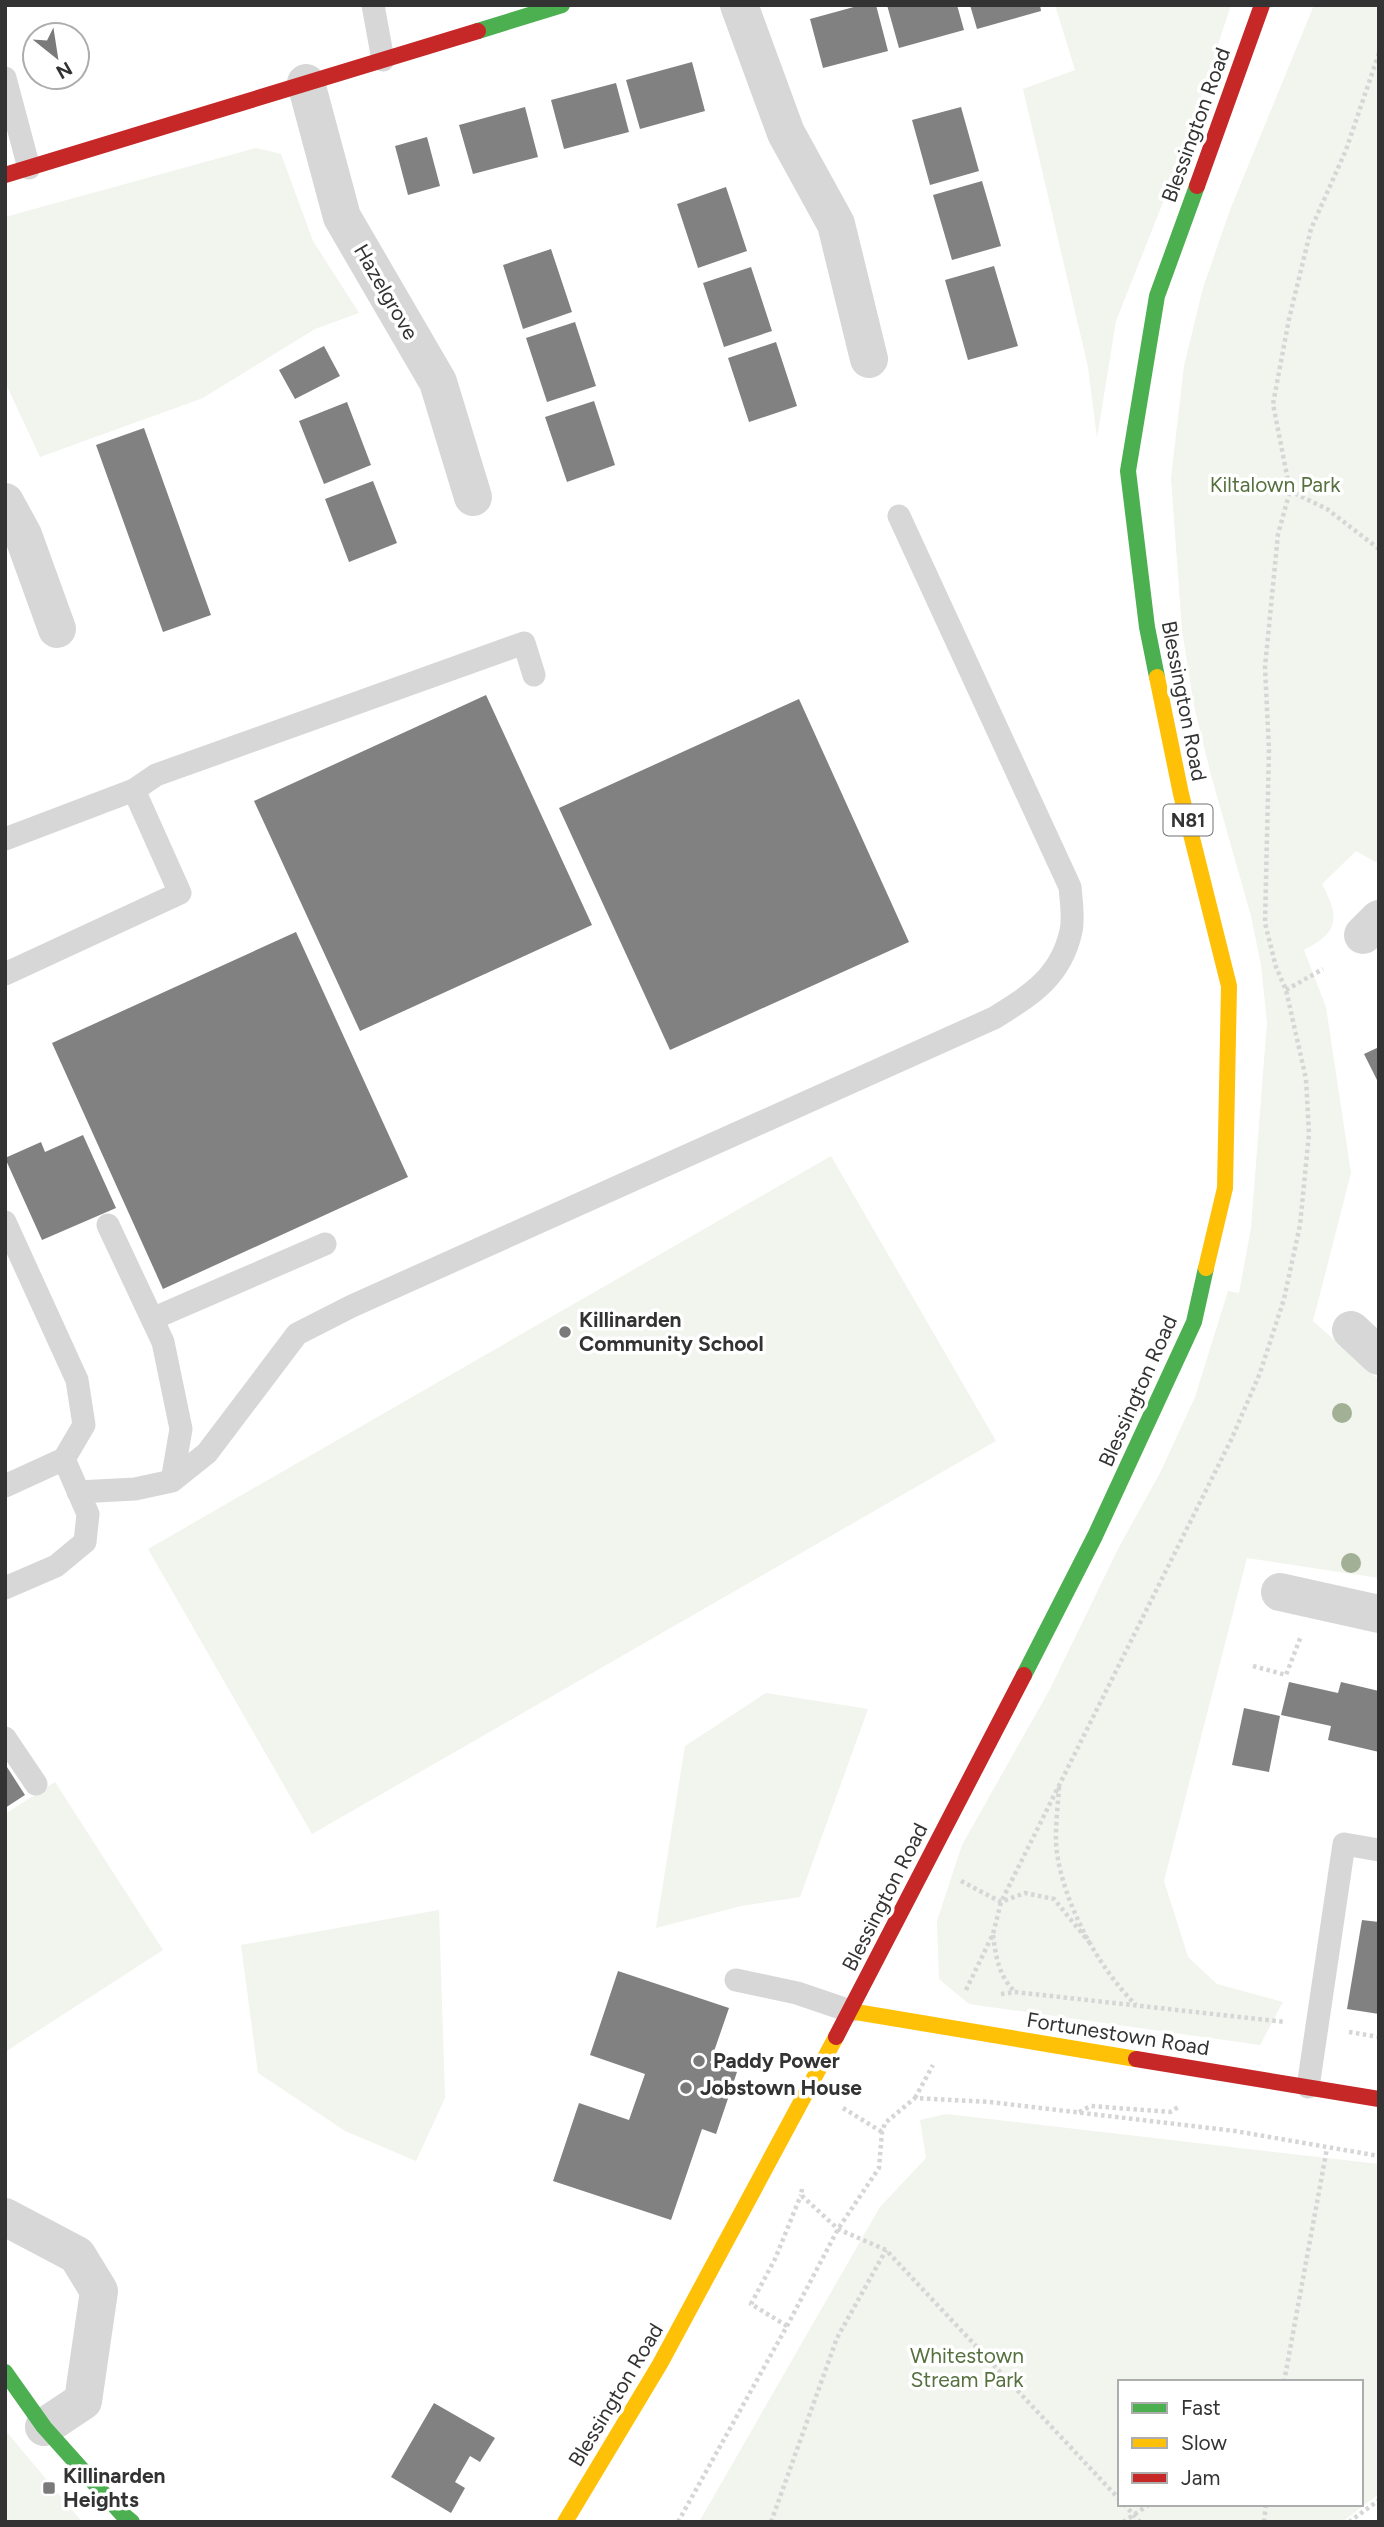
<svg xmlns="http://www.w3.org/2000/svg" width="1384" height="2527" font-family="Figtree,sans-serif">
<style>
.green{fill:#f1f5ed;fill-rule:evenodd}
.building{fill:#818181}
.lines{fill:none;stroke-linecap:round;stroke-linejoin:round}
.path{stroke:#d6d6d6;stroke-width:4.5;stroke-dasharray:3.5 3.5;stroke-linecap:butt}
.lane{stroke:#d7d7d7;stroke-width:23}
.street{stroke:#d7d7d7;stroke-width:38}
.fast{stroke:#4caf50;stroke-width:16}
.slow{stroke:#ffc107;stroke-width:16}
.jam{stroke:#c62828;stroke-width:16}
.tree{fill:#a2b095}
.poi-dot{fill:#7a7a7a;stroke:#fff;stroke-width:2.5}
.labels{text-anchor:middle;stroke-width:7;stroke-linejoin:round;paint-order:stroke}
.shield{fill:#fff;stroke:#707070;stroke-width:2}
.shield-label{font-size:19px;font-weight:bold;fill:#333}
.street-label{font-size:21px;fill:#333;stroke:#fff}
.park-label{font-size:21px;fill:#56703f;stroke:#fff}
.poi-label{font-size:21px;font-weight:bold;fill:#333;stroke:#fff;text-anchor:start}
</style>
<rect width="100%" height="100%" fill="#fff"/>
<path class="green" d="M1055,5H1231L1181,157L1116,321L1097,438L1088,367L1023,89L1075,70Z
M1314,5H1379V864L1356,851L1322,884C1340,918 1339,932 1304,950L1326,1007L1351,1173L1313,1321L1379,1380V1578L1247,1558L1164,1881L1188,1957L1217,1984L1283,2002L1260,2045L969,2004L939,1979L937,1921L962,1845L1050,1689L1119,1547L1160,1473L1195,1397L1228,1291L1239,1293L1251,1228L1267,1022L1261,965L1251,916L1211,775L1194,706L1182,630L1171,478L1184,366L1203,288L1230,210Z
M256,148L281,154L313,241L359,313L315,329L203,398L40,457L5,382V217Z
M831,1156L996,1441L312,1834L148,1549Z
M766,1693L868,1709L800,1897L741,1906L656,1928L685,1746Z
M55,1782L163,1950L5,2052V1814Z
M439,1910L445,2098L416,2161L345,2131L258,2073L241,1945Z
M946,2114L1379,2164V2494L1342,2522H699L880,2207L926,2158L920,2120ZM1120,2382H1361V2504H1120Z
M5,2430L82,2522H5Z"/>
<path class="building" d="M861,5H876L888,51L823,68L810,19Z
M887,5H957L964,30L899,48Z
M970,5H1040L1041,11L977,29Z
M692,62L705,111L640,129L626,80Z
M616,83L629,132L564,149L551,100Z
M525,107L538,157L473,174L459,125Z
M961,107L979,171L930,185L912,120Z
M427,137L440,186L408,195L395,146Z
M982,181L1001,246L952,260L933,195Z
M726,187L747,251L698,268L677,204Z
M551,249L572,312L523,329L503,265Z
M994,266L1018,346L968,360L945,280Z
M751,267L772,331L724,347L703,283Z
M575,322L596,386L547,402L526,338Z
M776,342L797,406L749,422L728,358Z
M324,346L340,376L295,399L279,370Z
M594,401L615,465L567,482L545,417Z
M347,402L371,465L324,484L299,421Z
M144,428L211,615L163,632L96,445Z
M373,481L397,543L349,562L325,499Z
M486,695L592,925L360,1031L254,801Z
M799,699L909,942L670,1050L559,808Z
M296,932L408,1177L163,1289L52,1043Z
M1379,1047V1084L1364,1054Z
M83,1135L116,1208L42,1240L5,1158L41,1142L45,1152Z
M1289,1682L1338,1693L1341,1682L1379,1691V1752L1328,1740L1331,1726L1281,1715Z
M1244,1708L1280,1716L1269,1772L1232,1765Z
M5,1764L25,1795L5,1808Z
M1362,1920L1379,1922V2014L1347,2009Z
M618,1971L729,2008L710,2063L737,2072L716,2134L702,2129L671,2220L553,2181L579,2103L629,2120L645,2074L590,2055Z
M434,2403L495,2438L480,2462L470,2456L455,2482L465,2488L451,2513L391,2477Z"/>
<g class="lines">
<path class="path" d="M1379,53L1346,150L1311,229L1289,319L1273,404L1290,491L1327,509L1379,549
M1286,990L1323,969
M1253,1666L1286,1675L1301,1636
M1059,1787C1058,1808 1054,1832 1057,1853C1064,1904 1099,1969 1136,2005
M961,1881L1001,1902L1025,1893L1054,1899L1089,1942
M993,1935C996,1958 999,1976 1015,1992
M966,1990L993,1934L1001,1902L1232,1438L1260,1373L1284,1299L1300,1225L1309,1134L1306,1079L1286,990L1276,967L1265,923L1269,750L1265,667L1278,534L1290,491
M1001,1994L1015,1992L1285,2022
M1349,2032L1379,2037
M915,2098L933,2065
M843,2108L882,2132
M1079,2112L1091,2106L1170,2112L1180,2106
M802,2189L801,2195L838,2229L886,2250L1120,2500
M787,2326L751,2304L775,2259L801,2195
M1284,2382L1327,2148
M1124,2504L1140,2522
M678,2522L787,2326L838,2229L879,2168L882,2132L885,2123L915,2098L990,2102L1235,2131L1379,2156
M771,2522L837,2338L886,2250
M1123,2522L1150,2504
M1264,2522L1266,2504
M1349,2522L1379,2500"/>
<path class="lane" d="M373,5L383,60
M5,78L29,168
M134,790L156,775L524,643L534,675
M5,839L134,790L180,893L5,974
M5,1222L77,1380L84,1425L64,1459L5,1486
M108,1225L163,1342L181,1429L172,1481
M152,1319L325,1244
M78,1492L135,1489L172,1481L207,1453L297,1334L352,1306L994,1018C1031,995 1061,977 1071,931C1074,918 1071,900 1070,887L899,516
M5,1588L56,1566L85,1542L88,1514L64,1459
M5,1738L36,1784
M736,1980L797,1993L850,2011
M1308,2087L1344,1844L1379,1850"/>
<path class="street" d="M739,5L786,133L836,224L869,359
M306,83L342,217L438,382L473,497
M5,502L23,535L57,629
M1363,935L1379,919
M1351,1330L1379,1356
M1280,1592L1379,1614
M5,2217L77,2255L99,2291L83,2401L44,2427"/>
<path class="fast" d="M478,31L562,5
M1157,677L1147,627L1128,471L1157,296L1197,186
M1024,1675L1095,1536L1194,1322L1206,1268
M5,2372L44,2427L121,2513L132,2522"/>
<path class="slow" d="M1157,677L1181,794L1229,986L1225,1188L1206,1268
M850,2011L1136,2059
M565,2522L660,2364L836,2037"/>
<path class="jam" d="M5,175L478,31
M1197,186L1262,5
M836,2037L1024,1675
M1136,2059L1379,2099"/>
</g>
<g class="tree">
<circle cx="1342" cy="1413" r="10"/>
<circle cx="1351" cy="1563" r="10"/>
</g>
<g class="poi-dot">
<circle cx="565" cy="1332" r="7"/>
<circle cx="699" cy="2061" r="7"/>
<circle cx="686" cy="2088" r="7"/>
<rect x="42" y="2481" width="14" height="14" rx="3.5"/>
</g>
<g class="labels">
<rect class="shield" x="1163.5" y="804.5" width="49" height="31" rx="5"/>
<g class="shield-label">
<text x="1188" y="827">N81</text>
</g>
<g class="street-label">
<text transform="translate(1196 125) rotate(-70)" y="7">Blessington Road</text>
<text transform="translate(386 292) rotate(60)" y="7">Hazelgrove</text>
<text transform="translate(1184 701) rotate(79)" y="7">Blessington Road</text>
<text transform="translate(1138 1391) rotate(-66)" y="7">Blessington Road</text>
<text transform="translate(885 1897) rotate(-63)" y="7">Blessington Road</text>
<text transform="translate(1118 2034) rotate(9)" y="7">Fortunestown Road</text>
<text transform="translate(616 2395) rotate(-59)" y="7">Blessington Road</text>
</g>
<g class="park-label">
<text x="1275" y="492">Kiltalown Park</text>
<text x="967" y="2363">Whitestown<tspan x="967" dy="24">Stream Park</tspan></text>
</g>
<g class="poi-label">
<text x="579" y="1327">Killinarden<tspan x="579" dy="24">Community School</tspan></text>
<text x="713" y="2068">Paddy Power</text>
<text x="700" y="2095">Jobstown House</text>
<text x="63" y="2483">Killinarden<tspan x="63" dy="24">Heights</tspan></text>
</g>
</g>
<rect width="1384" height="2527" fill="none" stroke="#333333" stroke-width="14"/>
<rect x="1118" y="2380" width="245" height="126" fill="#ffffff" stroke="#adadad" stroke-width="2"/>
<rect x="1132" y="2403" width="35" height="10" fill="#4caf50" stroke="#adadad" stroke-width="2"/>
<text x="1181" y="2415" font-size="21" fill="#333333">Fast</text>
<rect x="1132" y="2438" width="35" height="10" fill="#ffc107" stroke="#adadad" stroke-width="2"/>
<text x="1181" y="2450" font-size="21" fill="#333333">Slow</text>
<rect x="1132" y="2473" width="35" height="10" fill="#c62828" stroke="#adadad" stroke-width="2"/>
<text x="1181" y="2485" font-size="21" fill="#333333">Jam</text>
<g transform="translate(56 56) rotate(150)"><circle r="33" fill="#ffffff" stroke="#adadad" stroke-width="2"/>
<path d="M0-5L12 26L0 18L-12 26Z" fill="#7a7a7a"/>
<text y="-10" font-size="19" font-weight="bold" text-anchor="middle" fill="#333333">N</text>
</g>
</svg>
